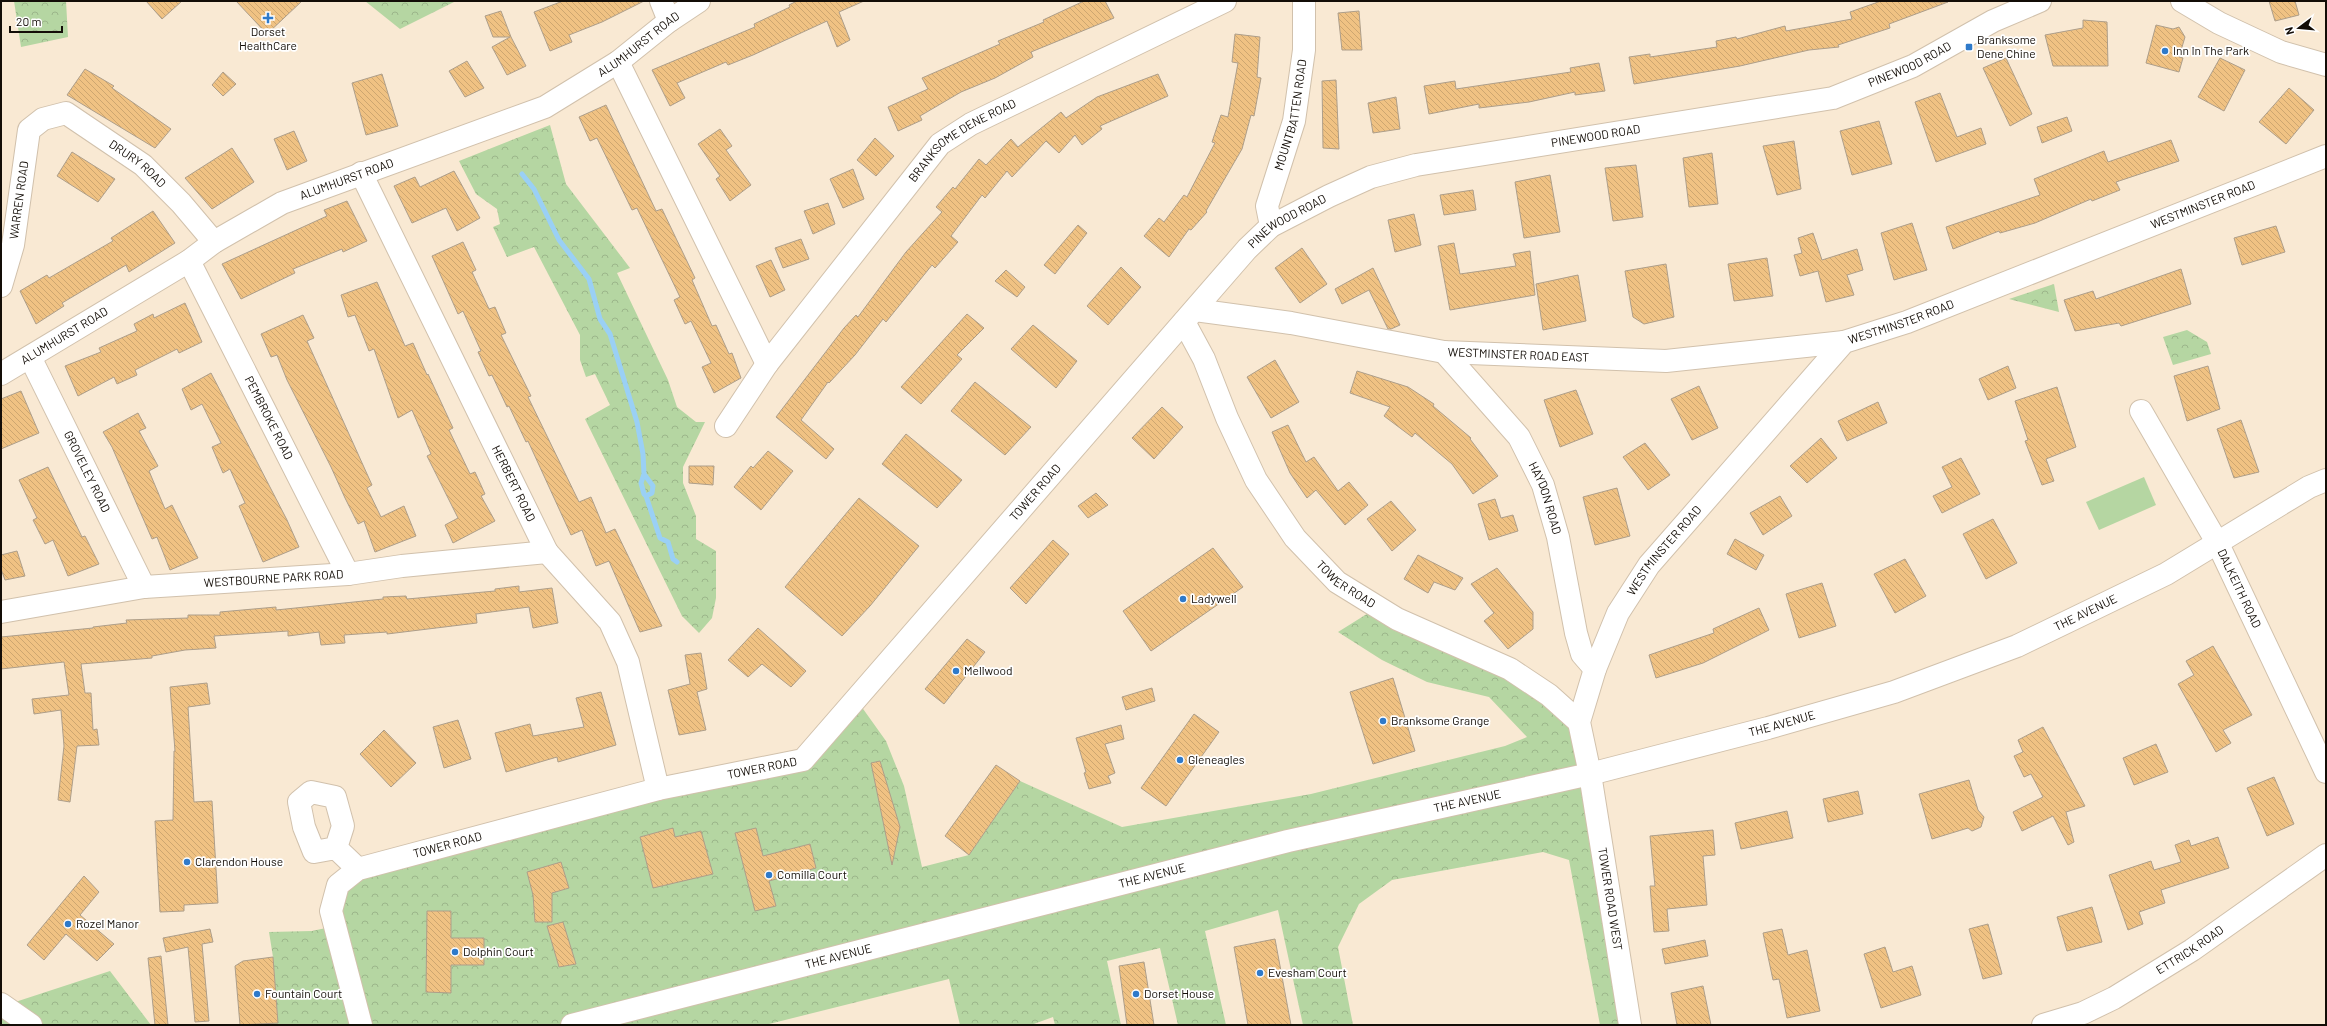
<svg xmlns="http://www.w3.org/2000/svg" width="2327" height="1026" font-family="Barlow,sans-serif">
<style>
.forest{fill:url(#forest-crowns)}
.pitch{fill:#b5d6a2}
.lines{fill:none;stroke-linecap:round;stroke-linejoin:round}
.stream{stroke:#9ad0f5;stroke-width:5}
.building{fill:url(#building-back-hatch);stroke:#ad9e8a}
.minor-casing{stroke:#d1c1ac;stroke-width:24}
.major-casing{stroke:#d1c1ac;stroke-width:24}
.minor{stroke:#fff;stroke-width:22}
.major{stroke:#fff;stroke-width:22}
.poi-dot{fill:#2f7aca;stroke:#fff;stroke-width:1.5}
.labels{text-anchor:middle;stroke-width:3.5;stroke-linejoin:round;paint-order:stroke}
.poi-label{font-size:12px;fill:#130d07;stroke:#fff;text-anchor:start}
.street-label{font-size:12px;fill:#130d07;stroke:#fff}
</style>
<defs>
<pattern id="forest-crowns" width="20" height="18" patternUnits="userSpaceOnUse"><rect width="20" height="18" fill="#b5d6a2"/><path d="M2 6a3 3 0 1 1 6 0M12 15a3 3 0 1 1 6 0" fill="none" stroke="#9bb68a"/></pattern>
<pattern id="building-back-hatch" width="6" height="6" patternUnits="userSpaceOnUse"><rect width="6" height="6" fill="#f0c283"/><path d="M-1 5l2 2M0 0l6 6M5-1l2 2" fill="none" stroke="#cda670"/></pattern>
</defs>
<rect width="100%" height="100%" fill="#f9e9d3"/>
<path class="forest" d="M14,1H66L68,37L21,47Z
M365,1H456L400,29Z
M550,125L566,184L630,268L617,273L668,380L677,407L696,422H705L683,467V483L696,516V539L716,551V598L712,618L699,633L682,616L585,419L610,405L595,374L586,377L580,360V335L534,247L507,257L493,227L500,224L497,209L476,194L459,161Z
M2054,284L2059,312L2009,299Z
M2187,330L2207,342L2211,354L2173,365L2163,337Z
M1378,607L1463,648L1579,722L1630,1025H1600L1569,860L1543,852L1392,880L1359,904L1338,947L1353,1025H1303L1278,910L1205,931L1226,1025H1178L1160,948L1107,961L1121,1025H1055L1053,1017L1031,1025H960L949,979L765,1025H254L278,1023L273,957L269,932L312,931L335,926L338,885L803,760L856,699L886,741L904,786L922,867L969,855L1020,781L1122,827L1311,794L1505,746L1527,737L1489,697L1427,682L1382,660L1338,632Z
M110,971L151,1025H1V1004L3,1006Z"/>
<path class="pitch" d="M2144,477L2156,505L2099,530L2086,502Z"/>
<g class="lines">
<path class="stream" d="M522,174L534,189L559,240L589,279L600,319L610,334L637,422L643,454L644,474L641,483L644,494L646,496L660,538L668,542L673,559L677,562
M644,474L653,486L652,493L646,496"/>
</g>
<path class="building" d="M146,1H182L162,19Z
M236,1H302L267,34Z
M563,1H644L602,22L569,35L572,42L550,51L534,12Z
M797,1H864L839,12L850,40L837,47L827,21L753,55L728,65L726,62L677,83L685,98L670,106L652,70L755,27L754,24L790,7L789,5Z
M1084,1H1105L1114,18L1031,52L1033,57L995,78L961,92L920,116L922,120L898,131L888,107L928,89L922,78L1000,44L998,41L1044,22L1043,20Z
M1881,1L1948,2L1889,24L1890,28L1838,45L1839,47L1809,50L1740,66L1634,84L1629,57L1650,54V57L1717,47L1716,41L1736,37L1737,39L1785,26L1786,31L1852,19L1850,12Z
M2269,1H2295L2299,15L2275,21Z
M501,11L511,37L526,66L507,75L492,47L510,37H493L485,16Z
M1359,11L1362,50H1342L1338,13Z
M2083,20L2107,22L2108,66H2053L2045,35L2083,28Z
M2156,25L2173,29L2179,27L2185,37L2179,57L2183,58L2179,72L2146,63Z
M1235,34L1260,37L1257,77L1261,78L1254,116L1251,115L1242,149L1206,211L1207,212L1191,230L1189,229L1169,257L1144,236L1159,218L1164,222L1184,195L1187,197L1215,143L1212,142L1221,115L1228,117L1238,63L1232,62Z
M2006,58L2032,114L2010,126L1983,68Z
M2220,58L2245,70L2224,111L2198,97Z
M467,61L484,88L465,97L449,71Z
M1599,63L1605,91L1575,95V92L1529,102L1479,108V104L1429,114L1424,86L1455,81L1456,89L1571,72L1570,68Z
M85,69L114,86L112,88L171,129L155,148L67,95Z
M223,72L236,84L223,96L212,85Z
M382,74L398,126L366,135L352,83Z
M1158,74L1168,96L1100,126L1102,129L1082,145L1075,135L1059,153L1046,141L1012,177L1007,171L985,198L982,195L951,236L958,242L935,268L932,265L886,322L883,319L855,355L829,383L828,382L801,420L834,449L826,459L776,417L844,328L856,315L858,317L906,252L942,212L936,207L953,187L955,189L979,159L986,165L1011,139L1018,147L1061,112L1066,118L1097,97Z
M1336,80L1339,149L1323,148L1322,81Z
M2289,88L2314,110L2286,144L2259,122Z
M1940,93L1957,137L1981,128L1986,144L1936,162L1915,102Z
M1396,97L1400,129L1373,133L1368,103Z
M606,105L656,211L662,209L695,278L692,280L712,326L716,325L729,354L732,353L741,378L714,393L702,367L711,363L691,321L685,324L674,300L680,297L637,208L632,210L597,138L590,141L579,117Z
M2067,117L2072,131L2042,143L2037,127Z
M1879,121L1892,164L1852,175L1840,131Z
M720,129L732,146L726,150L751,185L730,201L716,179L720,176L698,144Z
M294,131L307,161L287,170L274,139Z
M875,138L894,156L876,176L857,160Z
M2171,140L2179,161L2116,182L2120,190L2092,201L2091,199L2035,223L2000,233L1999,231L1953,249L1946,227L2040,195L2034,179L2104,151L2108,162Z
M1794,141L1801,189L1777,195L1763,146Z
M232,148L254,182L212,209L185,178Z
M72,152L115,179L98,202L57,176Z
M1712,153L1718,204L1689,207L1683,158Z
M1636,165L1643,217L1613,221L1605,168Z
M853,169L864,199L843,208L830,179Z
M454,171L480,218L457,231L446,208L412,223L394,186L415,177L420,187Z
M1550,175L1560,232L1524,238L1515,182Z
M1473,190L1476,210L1444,215L1440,195Z
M347,201L367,241L343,252L342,249L293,269L295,273L241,299L222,264L327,216L324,210Z
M828,203L835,224L813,234L804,211Z
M153,211L175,243L129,272L126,265L62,303L64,306L36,324L20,291L47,275L49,278L113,241L111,238Z
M1414,214L1421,245L1395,252L1388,220Z
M1912,223L1927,270L1894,280L1881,233Z
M1078,225L1087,233L1055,274L1044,265Z
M2276,226L2285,252L2242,265L2234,238Z
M1813,233L1822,260L1857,249L1863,270L1847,275L1854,295L1826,302L1818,271L1800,276L1794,255L1802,253L1798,238Z
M801,239L809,259L783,268L775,248Z
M463,242L476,270L472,272L489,309L495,307L506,333L501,335L531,396L528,397L579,502L591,497L606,533L615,529L662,626L640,632L609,561L596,566L582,530L571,535L528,441L526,442L509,406L507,407L492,375L489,376L478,352L481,351L463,311L458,314L432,256Z
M1454,243L1460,274L1516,266L1513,254L1530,251L1535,295L1450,310L1438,246Z
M1302,248L1327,284L1300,303L1275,268Z
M1767,258L1773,296L1734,301L1728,264Z
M771,260L785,290L770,297L756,266Z
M1666,264L1674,317L1644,324L1633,317L1625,271Z
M1121,267L1141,287L1108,325L1087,306Z
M1373,268L1400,325L1391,329H1388L1369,290L1342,304L1335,289Z
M2181,269L2191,304L2121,326L2119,323L2075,331L2064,300L2093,291L2096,299Z
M1006,270L1025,287L1017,297L995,281Z
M1578,275L1586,321L1543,330L1536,284Z
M377,282L405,346L413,343L427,375L428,374L453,428L449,430L470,474L475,472L485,494L481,496L495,521L453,543L445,525L458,518L427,456L431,454L412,410L398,418L374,349L369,351L355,315L348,317L341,295Z
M185,303L202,342L179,353L177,349L135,370L137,375L117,384L114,377L78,396L65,366L101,352L99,348L137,331L134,324L153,314L154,318Z
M967,314L984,328L957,355L962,359L921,404L901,387Z
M303,315L314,338L307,341L372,485L367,488L381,517L404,506L416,536L375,552L364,521L358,524L345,498L331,467L287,380L277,355L271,357L261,334Z
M1033,325L1077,361L1056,388L1011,349Z
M1275,360L1299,402L1271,418L1247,377Z
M2008,366L2016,388L1988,400L1979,379Z
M2208,366L2220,409L2187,421L2174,376Z
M1357,371L1408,387L1434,404L1433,406L1471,438L1470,439L1498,476L1473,494L1452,464L1415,433L1412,437L1384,416L1390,407L1350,393Z
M211,373L287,520L299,547L263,562L239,506L245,503L230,469L223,473L212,447L221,443L202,404L191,410L182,389Z
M975,382L1031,427L1005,455L951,411Z
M1699,386L1718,428L1692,440L1671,399Z
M2057,387L2076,447L2046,459L2054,481L2042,485L2025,441L2028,440L2015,401Z
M1576,390L1593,434L1560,447L1544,400Z
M21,391L39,433L1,449V399Z
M1878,402L1887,423L1847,441L1838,421Z
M1162,407L1183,427L1154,459L1132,438Z
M138,413L146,428L139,431L158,466L149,471L165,509L172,505L198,558L170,570L157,537L152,539L112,447L103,432Z
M2241,420L2259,472L2234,478L2217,429Z
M1288,425L1306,462L1314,457L1338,491L1349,482L1368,505L1345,525L1316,490L1307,498L1290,473L1272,432Z
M906,434L962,480L937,508L882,464Z
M1821,438L1837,458L1807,483L1790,466Z
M1645,443L1670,475L1648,490L1623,457Z
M768,451L793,471L761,510L734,487L751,466L753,468Z
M1961,458L1980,494L1942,513L1933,496L1952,487L1942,467Z
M689,466H714L713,485L689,483Z
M48,467L82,537L85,536L99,564L68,576L53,540L45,544L33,520L37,518L19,480Z
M1617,488L1630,536L1595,545L1583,497Z
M1096,493L1108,505L1088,518L1078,506Z
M1780,496L1792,516L1763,535L1750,513Z
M859,498L919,546L870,606L842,636L785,587Z
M1495,499L1501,518L1513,515L1518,531L1489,540L1478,504Z
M1391,501L1416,530L1392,551L1367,519Z
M1993,519L2017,563L1986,579L1963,534Z
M1735,539L1764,555L1756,570L1727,554Z
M1053,540L1069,554L1026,604L1010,588Z
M1213,548L1243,587L1151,651L1123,611Z
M17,551L25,576L5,580L1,569V555Z
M1418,555L1463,578L1455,590L1434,582L1428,593L1404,579Z
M1905,559L1926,596L1895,613L1874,574Z
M1497,568L1533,612V629L1508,649L1484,621L1494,613L1471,584Z
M1822,583L1836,626L1799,638L1786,594Z
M519,586V592L552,588L558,623L533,628L529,607L476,614L477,623L387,634V632L344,635L345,643L321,645L319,632L288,636V631L214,636L216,648L185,650L152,656V658L81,664L85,693H91L93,730L97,729L99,745L77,746L70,802L58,800L64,746L61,710L34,714L32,699L69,695L64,662L1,669V637L93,628V627L127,623L126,620L188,618V615H220V612L276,607V610L383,599V597L406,596L407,599L495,591V589Z
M1759,608L1769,630L1703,663L1656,678L1649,655L1714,633L1713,629Z
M758,628L806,671L791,687L762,664L748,677L728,660Z
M967,639L985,652L944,704L925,689Z
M2213,646L2252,715L2223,730L2231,743L2216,752L2178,684L2194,675L2186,661Z
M701,653L707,689L697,692L706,730L679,735L668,690L690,684L685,655Z
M1393,678L1415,751L1373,764L1350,692Z
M207,683L210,704L188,707L194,802L212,801L218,903L184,905V911L160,912L155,821L173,820L174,751H175L170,687Z
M1152,688L1155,701L1126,710L1122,697Z
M601,692L616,745L558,762L557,757L506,772L495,733L530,724L533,736L584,727L576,698Z
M1194,714L1219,732L1166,806L1141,788Z
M458,720L471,759L444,768L433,727Z
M1121,725L1124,739L1105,744L1115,773L1108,776L1111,783L1089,789L1084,773L1086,772L1076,738Z
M2043,727L2085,806L2066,812L2074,842L2068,845L2053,816L2022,831L2013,812L2043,797L2031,774L2024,777L2014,756L2023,752L2018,740Z
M384,730L416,763L391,787L360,754Z
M2156,744L2168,772L2134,785L2123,758Z
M880,761L900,827L892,865L871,763Z
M996,765L1020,781L969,855L945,836Z
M2274,777L2294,824L2267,836L2247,788Z
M1969,780L1978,810L1984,817L1981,827L1972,831L1968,828L1932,839L1919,794Z
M1858,791L1863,814L1828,822L1823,799Z
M1787,811L1793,838L1741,849L1735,823Z
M673,828L675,837L701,831L713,874L653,888L640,837Z
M756,828L763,856L810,844L816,868L769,881L776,906L755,911L735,833Z
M1713,830L1715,855L1703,856L1707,905L1667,909L1669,931L1654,932L1650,886H1655L1650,836Z
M2218,837L2229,868L2161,890L2165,903L2139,912L2143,924L2128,930L2109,875L2151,861L2154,870L2181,862L2175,845L2189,840L2191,846Z
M561,862L569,888L552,893V922H535L533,895L527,872Z
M84,876L99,892L80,915L114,944L97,961L66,934L44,960L27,945Z
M2092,907L2102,942L2067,951L2057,917Z
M427,911H451V938H484V965H451V993L426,992Z
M563,922L576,964L559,967L547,926Z
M1988,924L2002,974L1983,979L1969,929Z
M210,929L213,942L202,944L209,1021L195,1022L188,947L166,952L163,938Z
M1782,929L1788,955L1807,950L1820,1011L1787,1018L1779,979L1773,980L1763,933Z
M1275,939L1291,1025H1248L1234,947Z
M1705,940L1708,956L1665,964L1662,949Z
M1885,947L1893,972L1912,966L1921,995L1881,1008L1864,954Z
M161,956L168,1025H155L148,958Z
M273,957L278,1023L240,1025L235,966L243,961Z
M1144,962L1154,1025H1127L1119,966Z
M1703,986L1711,1025H1677L1671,993Z"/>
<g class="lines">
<defs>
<g id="minor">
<path d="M661,1L669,21"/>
<path d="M2182,1L2219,23L2281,52L2326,65"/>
<path d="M618,62L767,364"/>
<path id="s1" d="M361,173L547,552L610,622L628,662L658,789"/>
<path id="s2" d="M1271,226L1267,206L1294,121L1304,50V1"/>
<path id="s3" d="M189,261L348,574"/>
<path id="s4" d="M1,286L13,245L29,130L43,119L66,113L143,165L181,203L214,242"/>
<path id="s5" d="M1195,310L1291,323L1444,352L1666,361L1844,342"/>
<path id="s6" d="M1184,322L1204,359L1227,418L1256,480L1295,538L1337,582L1397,619L1510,669L1549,695L1579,722"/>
<path id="s7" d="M1444,352L1519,437L1543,485L1558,537L1576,633L1582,654L1595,669"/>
<path id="s8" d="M30,357L144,587"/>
<path id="s9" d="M1,374L189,261L214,242L282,203L545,107L618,62L669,21L699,1"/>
<path id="s10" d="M2141,411L2218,544L2326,772"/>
<path id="s11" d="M726,426L767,364L940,144L971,124L1225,1"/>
<path id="s12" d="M1,612L144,587L348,574L402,566L547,552"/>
<path d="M336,848L343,826L335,797L311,792L299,802L304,827L314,852L336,848L358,869"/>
<path d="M1,1004L31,1025"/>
<path id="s13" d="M361,1025L331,911L338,885L358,869L658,789L803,760L1247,249L1271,226L1329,196L1371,177L1416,165L1833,98L1913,66L1993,21L2040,1"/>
<path id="s14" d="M1630,1025L1590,774L1579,722L1595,669L1618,613L1649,565L1844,342L1907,322L2326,156"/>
<path id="s15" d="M2043,1025L2083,1013L2114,998L2192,950L2326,855"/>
</g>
<g id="major">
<path id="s16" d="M572,1025L1288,841L1590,774L1768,728L1894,692L2017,646L2166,574L2309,487L2326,480"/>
</g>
</defs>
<use href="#minor" class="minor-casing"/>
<use href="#major" class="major-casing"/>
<use href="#minor" class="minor"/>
<use href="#major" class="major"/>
</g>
<g class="poi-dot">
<path d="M266 12h4v4h4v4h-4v4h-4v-4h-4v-4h4z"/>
<rect x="1965" y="43" width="8" height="8" rx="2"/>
<circle cx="2165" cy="51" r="4"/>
<circle cx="1183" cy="599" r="4"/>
<circle cx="956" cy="671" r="4"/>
<circle cx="1383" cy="721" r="4"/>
<circle cx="1180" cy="760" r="4"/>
<circle cx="187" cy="862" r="4"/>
<circle cx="769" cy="875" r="4"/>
<circle cx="68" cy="924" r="4"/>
<circle cx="455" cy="952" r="4"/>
<circle cx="1260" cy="973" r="4"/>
<circle cx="257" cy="994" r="4"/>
<circle cx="1136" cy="994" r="4"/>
</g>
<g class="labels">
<g class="poi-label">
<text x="268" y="36" text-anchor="middle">Dorset<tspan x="268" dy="14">HealthCare</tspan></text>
<text x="1977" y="44">Branksome<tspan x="1977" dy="14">Dene Chine</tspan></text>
<text x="2173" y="55">Inn In The Park</text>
<text x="1191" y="603">Ladywell</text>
<text x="964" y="675">Mellwood</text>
<text x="1391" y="725">Branksome Grange</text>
<text x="1188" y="764">Gleneagles</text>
<text x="195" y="866">Clarendon House</text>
<text x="777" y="879">Comilla Court</text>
<text x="76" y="928">Rozel Manor</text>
<text x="463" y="956">Dolphin Court</text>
<text x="1268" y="977">Evesham Court</text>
<text x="265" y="998">Fountain Court</text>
<text x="1144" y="998">Dorset House</text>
</g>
<g class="street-label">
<text dy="4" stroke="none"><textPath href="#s9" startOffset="722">ALUMHURST ROAD</textPath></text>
<text dy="4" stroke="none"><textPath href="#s13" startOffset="2003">PINEWOOD ROAD</textPath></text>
<text dy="4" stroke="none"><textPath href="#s2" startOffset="115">MOUNTBATTEN ROAD</textPath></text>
<text dy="4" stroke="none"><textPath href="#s13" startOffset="1679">PINEWOOD ROAD</textPath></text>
<text dy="4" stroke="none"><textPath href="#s11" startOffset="374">BRANKSOME DENE ROAD</textPath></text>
<text dy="4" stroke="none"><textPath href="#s4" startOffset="288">DRURY ROAD</textPath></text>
<text dy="4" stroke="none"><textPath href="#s9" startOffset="398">ALUMHURST ROAD</textPath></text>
<text dy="4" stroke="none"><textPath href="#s4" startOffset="88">WARREN ROAD</textPath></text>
<text dy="4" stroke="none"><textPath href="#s14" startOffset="1161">WESTMINSTER ROAD</textPath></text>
<text dy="4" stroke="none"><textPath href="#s13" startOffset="1355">PINEWOOD ROAD</textPath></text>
<text dy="4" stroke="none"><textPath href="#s14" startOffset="837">WESTMINSTER ROAD</textPath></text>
<text dy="4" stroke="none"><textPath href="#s9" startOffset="74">ALUMHURST ROAD</textPath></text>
<text dy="4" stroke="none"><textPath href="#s5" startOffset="327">WESTMINSTER ROAD EAST</textPath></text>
<text dy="4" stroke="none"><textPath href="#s3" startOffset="176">PEMBROKE ROAD</textPath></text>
<text dy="4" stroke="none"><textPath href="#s8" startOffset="128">GROVELEY ROAD</textPath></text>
<text dy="4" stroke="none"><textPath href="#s1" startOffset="346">HERBERT ROAD</textPath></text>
<text dy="4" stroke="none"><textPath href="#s13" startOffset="983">TOWER ROAD</textPath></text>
<text dy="4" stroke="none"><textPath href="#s7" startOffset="180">HAYDON ROAD</textPath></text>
<text dy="4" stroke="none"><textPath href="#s14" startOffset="501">WESTMINSTER ROAD</textPath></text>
<text dy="4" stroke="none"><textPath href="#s12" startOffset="275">WESTBOURNE PARK ROAD</textPath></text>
<text dy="4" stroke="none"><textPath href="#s6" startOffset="313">TOWER ROAD</textPath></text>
<text dy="4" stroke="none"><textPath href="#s10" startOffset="203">DALKEITH ROAD</textPath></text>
<text dy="4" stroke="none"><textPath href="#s16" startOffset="1571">THE AVENUE</textPath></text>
<text dy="4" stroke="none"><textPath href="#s16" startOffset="1247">THE AVENUE</textPath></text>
<text dy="4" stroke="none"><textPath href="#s13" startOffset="587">TOWER ROAD</textPath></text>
<text dy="4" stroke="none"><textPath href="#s16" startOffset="923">THE AVENUE</textPath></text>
<text dy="4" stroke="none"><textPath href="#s13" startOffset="263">TOWER ROAD</textPath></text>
<text dy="4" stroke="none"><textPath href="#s16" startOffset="599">THE AVENUE</textPath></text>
<text transform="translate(1610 899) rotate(81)" y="4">TOWER ROAD WEST</text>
<text dy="4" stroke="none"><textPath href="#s15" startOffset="166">ETTRICK ROAD</textPath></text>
<text dy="4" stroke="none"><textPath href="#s16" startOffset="275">THE AVENUE</textPath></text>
</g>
</g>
<rect width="2327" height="1026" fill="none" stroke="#130d07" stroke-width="4"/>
<g transform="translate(2299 28) rotate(254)" stroke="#ffffff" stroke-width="3" paint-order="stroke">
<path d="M0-3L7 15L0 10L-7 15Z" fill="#130d07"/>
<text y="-6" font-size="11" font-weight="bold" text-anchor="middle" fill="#130d07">N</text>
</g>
<path d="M10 26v6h52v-6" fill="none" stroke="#130d07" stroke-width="2"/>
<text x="16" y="26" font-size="12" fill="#130d07" stroke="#ffffff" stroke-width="3" paint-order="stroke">20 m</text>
</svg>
